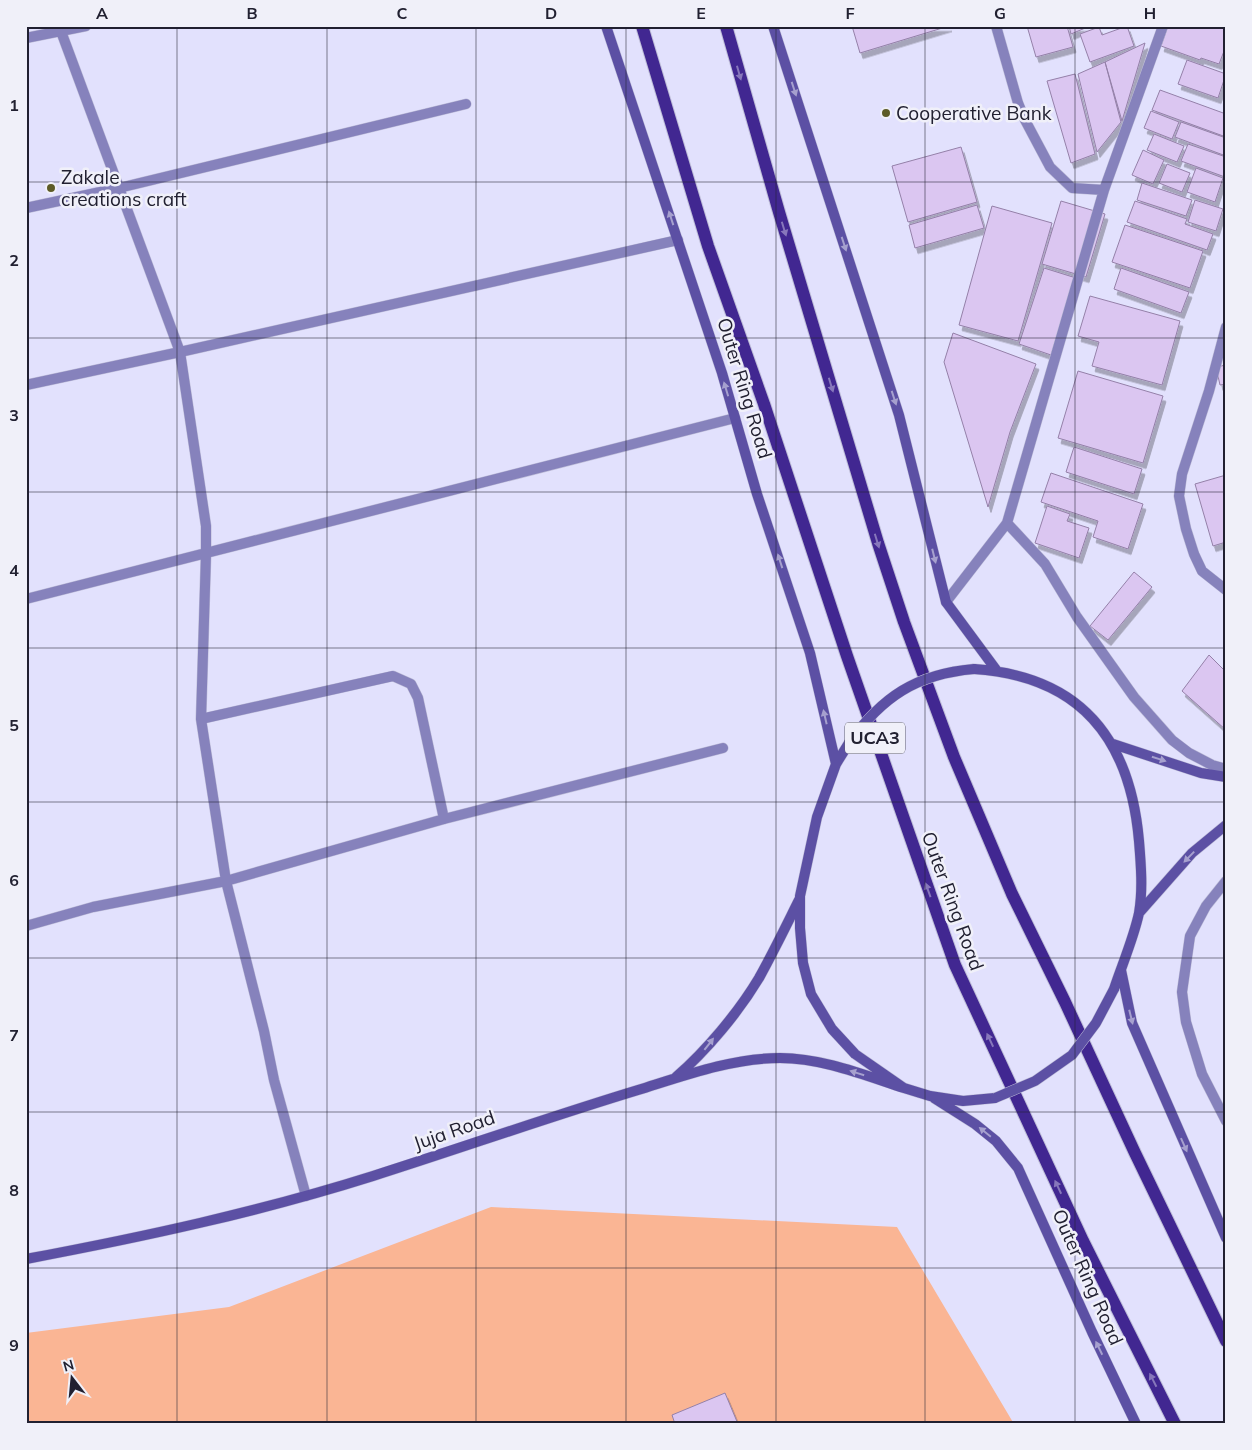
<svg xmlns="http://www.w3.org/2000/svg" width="1252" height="1450" font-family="Mulish,sans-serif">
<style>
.green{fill:#fab594}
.building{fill:#dbc6f1;stroke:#9480a8;filter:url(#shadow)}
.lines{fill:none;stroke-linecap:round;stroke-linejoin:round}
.street-casing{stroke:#bfbed8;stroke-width:11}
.secondary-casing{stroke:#bfbed8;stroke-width:11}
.primary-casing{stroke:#bfbed8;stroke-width:14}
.street{stroke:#8682bc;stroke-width:10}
.secondary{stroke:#5c50a4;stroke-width:10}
.primary{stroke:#412791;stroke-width:12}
.secondary-bridge-casing{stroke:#bfbed8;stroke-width:11;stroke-linecap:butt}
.secondary-bridge{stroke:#5c50a4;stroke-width:10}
.oneway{fill:#8777bb}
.oneway2{fill:#a6a0ce}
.grid{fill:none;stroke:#212031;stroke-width:1;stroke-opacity:0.55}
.poi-dot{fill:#5d5b27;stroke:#f0f0f9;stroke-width:2}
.labels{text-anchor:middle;stroke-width:5;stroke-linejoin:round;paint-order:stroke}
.shield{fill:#f0f0f9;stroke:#5f5e6d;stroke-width:1}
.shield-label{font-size:18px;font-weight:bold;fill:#212031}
.poi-label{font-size:19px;fill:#212031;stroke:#f0f0f9;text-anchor:start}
.street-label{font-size:19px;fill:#212031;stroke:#f0f0f9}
.neatline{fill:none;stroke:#212031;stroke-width:2}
.grid-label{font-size:16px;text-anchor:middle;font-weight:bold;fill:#212031}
</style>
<defs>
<filter id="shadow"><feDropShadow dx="3" dy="5.5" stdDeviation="0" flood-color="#0004"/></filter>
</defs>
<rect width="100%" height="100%" fill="#e2e1fd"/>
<path class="green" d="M491,1207L897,1227L1014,1424H26V1333L229,1307Z"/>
<path class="building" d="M852,26H949L860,53Z
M1027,26H1067L1073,47L1036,57Z
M1069,26H1090L1071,34Z
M1127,26L1134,46L1090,62L1080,34L1099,27L1102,35Z
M1168,26H1226V46L1219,64L1201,58L1200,60L1161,46Z
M1145,43L1122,121L1105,62Z
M1187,60L1226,74L1218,98L1178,84Z
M1105,62L1121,122L1097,152L1078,74Z
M1075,74L1095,154L1071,163L1047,81Z
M1160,90L1226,114V137L1152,110Z
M1151,111L1179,122L1172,139L1144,128Z
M1181,122L1226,138V156L1175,137Z
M1154,134L1184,146L1177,162L1147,150Z
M1188,144L1226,157L1225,177L1181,161Z
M961,147L977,202L908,222L892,166Z
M1143,150L1164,160L1153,184L1132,175Z
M1167,164L1190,173L1182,192L1159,183Z
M1196,168L1223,178L1215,202L1187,192Z
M1142,183L1192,200L1186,216L1137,200Z
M1195,200L1223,209L1216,231L1188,222Z
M1061,201L1105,214L1086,277L1042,264Z
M1135,201L1187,219L1185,224L1213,234L1207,250L1127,222Z
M977,205L984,228L915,248L909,225Z
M992,206L1052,223L1018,341L959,325Z
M1125,225L1203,251L1190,288L1112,262Z
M1044,268L1076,278L1051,355L1019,344Z
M1121,268L1189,292L1181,313L1114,289Z
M1090,296L1180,321L1162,385L1092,366L1099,342L1078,336Z
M953,333L1036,364L1010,432L988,507L944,362Z
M1226,365V384L1220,385L1216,367Z
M1078,371L1163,396L1143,463L1058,438Z
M1074,447L1142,469L1134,494L1066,472Z
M1051,473L1143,504L1128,549L1093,537L1098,521L1041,502Z
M1226,475V542L1213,546L1195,484Z
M1047,506L1070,514L1067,521L1089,528L1079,558L1035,543Z
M1134,572L1152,587L1108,640L1090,626Z
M1209,655L1226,672V730L1182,691Z
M725,1393L738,1424H675L672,1415Z"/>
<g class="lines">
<defs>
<path id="street" d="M59,26L180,352L206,526V554L201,719L226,881L264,1031L274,1080L306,1196
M26,38L86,26
M1104,190L1163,26
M26,208L119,188L466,104
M1226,327L1209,391L1182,474L1179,496L1186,529L1194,554L1202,571L1226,590
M26,385L180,352L678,240
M1007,523L1045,564L1077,617L1134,697L1172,740L1189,753L1212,765L1226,769
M26,599L735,418
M946,602L1007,523L1104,190L1072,188L1050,167L1025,120L1018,103L996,26
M201,719L393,676L411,684L418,698L444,819
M1226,881L1206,906L1190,936L1182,992L1186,1022L1202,1074L1226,1121
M26,926L93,907L226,881L444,819L723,748"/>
<path id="secondary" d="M606,26L722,373L757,494L810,653L836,764
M773,26L899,415L946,602L997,671
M974,669C1080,676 1130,738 1139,841C1141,865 1143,890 1139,913C1134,937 1122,965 1114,989
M849,743L836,764L817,817L800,896V928L803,963L811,994L832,1029L855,1054L904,1088L930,1096L963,1101L995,1098
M1113,744L1201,773L1226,777
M1139,913L1192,853L1226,825
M1121,970L1132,1023L1226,1238
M676,1077C706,1051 738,1013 759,978C773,953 786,926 799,900
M934,1098L975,1124L996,1141L1018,1168L1092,1332L1136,1424
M26,1259C143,1237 259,1212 373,1176C461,1148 549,1117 638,1090C683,1076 732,1058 780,1058C822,1058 864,1075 904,1088"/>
<path id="primary" d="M642,26L708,246L764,404L847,656L955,965L1083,1241L1175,1424
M726,26L779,212L878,543L904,622L954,757L1012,894L1065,1002L1135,1153L1226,1341"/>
</defs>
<use href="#street" class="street-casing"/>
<use href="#secondary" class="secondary-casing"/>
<use href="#primary" class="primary-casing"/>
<use href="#street" class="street"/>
<use href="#secondary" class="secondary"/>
<use href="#primary" class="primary"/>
<defs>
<path id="secondary-bridge" d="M849,743C882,697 916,674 974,669
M995,1098L1035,1081L1072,1055L1096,1023L1114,989"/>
</defs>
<use href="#secondary-bridge" class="secondary-bridge-casing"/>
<use href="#secondary-bridge" class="secondary-bridge"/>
</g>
<defs><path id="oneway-solid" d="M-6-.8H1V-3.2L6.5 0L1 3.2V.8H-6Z" transform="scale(1.25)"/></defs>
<g class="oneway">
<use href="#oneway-solid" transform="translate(739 73) rotate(74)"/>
<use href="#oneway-solid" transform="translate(784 229) rotate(73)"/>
<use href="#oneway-solid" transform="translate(831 385) rotate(73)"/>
<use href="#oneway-solid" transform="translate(877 541) rotate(73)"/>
<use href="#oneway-solid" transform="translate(928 890) rotate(-110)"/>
<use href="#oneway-solid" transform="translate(990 1040) rotate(-115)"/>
<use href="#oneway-solid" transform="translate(1058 1187) rotate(-115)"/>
<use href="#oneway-solid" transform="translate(1153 1380) rotate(-117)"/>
</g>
<g class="oneway2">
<use href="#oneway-solid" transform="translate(794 89) rotate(72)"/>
<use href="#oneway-solid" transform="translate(671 218) rotate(-108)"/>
<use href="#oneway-solid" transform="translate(844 244) rotate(72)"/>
<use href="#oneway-solid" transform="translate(726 389) rotate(-107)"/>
<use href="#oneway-solid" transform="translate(894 398) rotate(72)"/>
<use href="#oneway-solid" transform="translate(934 556) rotate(76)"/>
<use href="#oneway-solid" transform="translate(780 561) rotate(-108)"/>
<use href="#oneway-solid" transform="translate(825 717) rotate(-103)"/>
<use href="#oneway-solid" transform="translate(1159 759) rotate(18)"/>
<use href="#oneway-solid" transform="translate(1189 857) rotate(134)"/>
<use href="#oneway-solid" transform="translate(1131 1017) rotate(76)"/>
<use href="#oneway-solid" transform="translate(709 1044) rotate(-52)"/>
<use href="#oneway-solid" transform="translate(857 1073) rotate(-163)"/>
<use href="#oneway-solid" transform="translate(985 1132) rotate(-141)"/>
<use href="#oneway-solid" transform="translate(1184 1145) rotate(66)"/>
<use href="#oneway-solid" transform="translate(1099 1348) rotate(-116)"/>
</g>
<path class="grid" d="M177,26V1424M327,26V1424M476,26V1424M626,26V1424M776,26V1424M925,26V1424M1075,26V1424M26,182H1226M26,338H1226M26,492H1226M26,648H1226M26,802H1226M26,958H1226M26,1112H1226M26,1268H1226"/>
<g class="poi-dot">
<circle cx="886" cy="113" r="5"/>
<circle cx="51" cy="188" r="5"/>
</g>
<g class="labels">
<rect class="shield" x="845" y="722.5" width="60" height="31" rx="4"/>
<g class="shield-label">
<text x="875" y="744">UCA3</text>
</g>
<g class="poi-label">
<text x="896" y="120">Cooperative Bank</text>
<text x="61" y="184">Zakale<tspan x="61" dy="22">creations craft</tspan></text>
</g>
<g class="street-label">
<text transform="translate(745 388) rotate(73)" y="7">Outer Ring Road</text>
<text transform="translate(953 901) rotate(70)" y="7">Outer Ring Road</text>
<text transform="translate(454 1130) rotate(-19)" y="7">Juja Road</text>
<text transform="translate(1088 1277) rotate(66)" y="7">Outer Ring Road</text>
</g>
</g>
<rect width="1252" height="1450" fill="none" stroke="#f0f0f9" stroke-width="55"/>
<g transform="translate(72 1378) rotate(344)" stroke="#f0f0f9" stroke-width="4" paint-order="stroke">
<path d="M0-4L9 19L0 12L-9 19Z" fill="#212031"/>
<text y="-8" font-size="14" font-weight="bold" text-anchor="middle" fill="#212031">N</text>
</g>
<rect x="28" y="28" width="1196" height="1394" class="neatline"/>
<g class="grid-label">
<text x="102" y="19">A</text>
<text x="252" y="19">B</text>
<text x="402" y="19">C</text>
<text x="551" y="19">D</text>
<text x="701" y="19">E</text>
<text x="850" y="19">F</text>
<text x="1000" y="19">G</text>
<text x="1150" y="19">H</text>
<text x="14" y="111">1</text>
<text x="14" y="266">2</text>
<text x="14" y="421">3</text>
<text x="14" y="576">4</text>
<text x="14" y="731">5</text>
<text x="14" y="886">6</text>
<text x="14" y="1041">7</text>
<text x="14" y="1196">8</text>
<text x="14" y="1351">9</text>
</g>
</svg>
